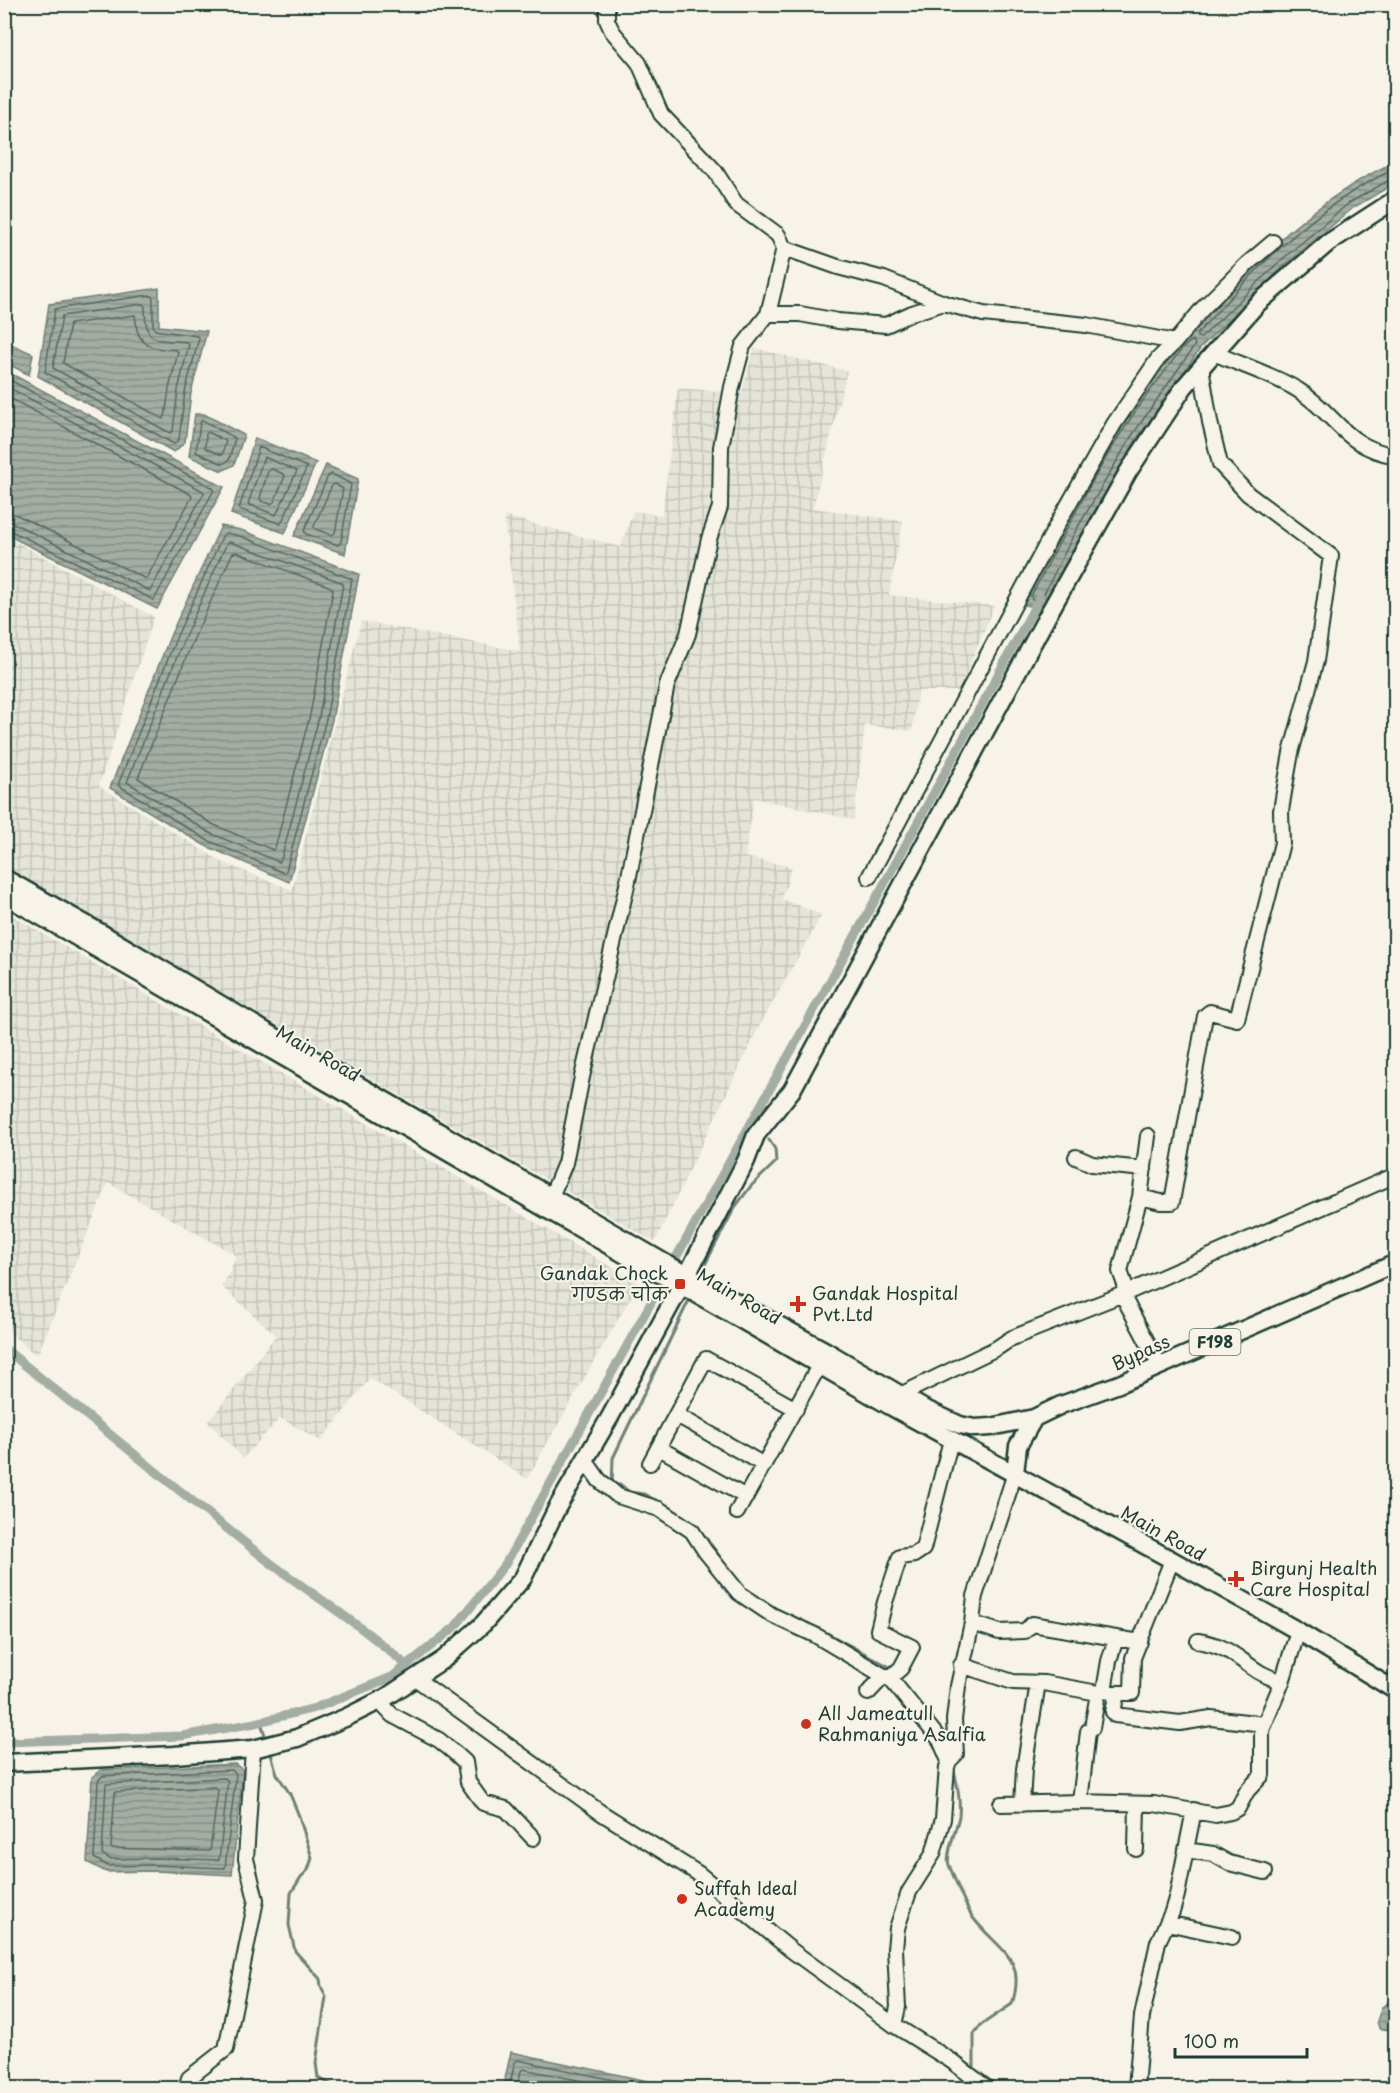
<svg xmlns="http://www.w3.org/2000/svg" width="1400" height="2093" font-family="'Playpen Sans','Playpen Sans Deva',sans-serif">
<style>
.industrial{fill:url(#industrial-grid)}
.water{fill:url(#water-rules);stroke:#6f8077;stroke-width:1.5}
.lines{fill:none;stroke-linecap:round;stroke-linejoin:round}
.shore{stroke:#546a60;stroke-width:1.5}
.stream{stroke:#6f8077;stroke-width:3}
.canal{stroke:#a4ada3;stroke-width:9}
.minor-casing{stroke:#1f3d34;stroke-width:18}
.major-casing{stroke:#1f3d34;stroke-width:21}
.minor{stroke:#f7f3e8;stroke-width:14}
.major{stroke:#f7f3e8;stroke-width:16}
.poi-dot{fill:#c8321e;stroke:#f7f3e8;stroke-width:2}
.labels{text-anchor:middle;stroke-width:4.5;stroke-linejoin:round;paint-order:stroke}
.shield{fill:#f7f3e8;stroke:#60746a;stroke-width:1.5}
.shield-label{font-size:16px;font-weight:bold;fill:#1f3d34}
.street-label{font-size:18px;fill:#1f3d34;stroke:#f7f3e8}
.poi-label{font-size:18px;fill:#1f3d34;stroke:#f7f3e8;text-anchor:start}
</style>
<defs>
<pattern id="industrial-grid" width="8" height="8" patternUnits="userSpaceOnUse" patternTransform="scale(1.5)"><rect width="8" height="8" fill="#e5e4d9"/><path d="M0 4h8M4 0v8" fill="none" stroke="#c4c4bb"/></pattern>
<pattern id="water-rules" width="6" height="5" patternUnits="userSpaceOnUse" patternTransform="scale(1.5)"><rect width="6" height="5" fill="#a4ada3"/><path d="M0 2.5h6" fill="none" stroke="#858e86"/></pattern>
</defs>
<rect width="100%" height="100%" fill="#f7f3e8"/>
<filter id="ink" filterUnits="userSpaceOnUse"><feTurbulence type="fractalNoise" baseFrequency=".0167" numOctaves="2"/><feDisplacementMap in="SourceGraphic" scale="12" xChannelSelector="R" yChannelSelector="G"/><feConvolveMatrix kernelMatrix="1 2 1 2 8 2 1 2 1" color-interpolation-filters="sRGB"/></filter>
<g filter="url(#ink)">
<path class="industrial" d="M754,348L847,371L813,508L903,521L889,595L994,606L959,691H918L912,731L865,725L854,820L754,798L745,857L792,867L782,899L822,915L758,1029L655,1242L5,868V536L154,617L99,786L222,862L292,890L361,621L520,651L504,516L621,547L633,511L662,515L678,388L742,393Z
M4,911L639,1283L527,1479L370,1378L321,1441L280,1418L243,1458L208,1422L276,1335L222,1287L237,1256L108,1183L37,1356L5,1329Z"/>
<path class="water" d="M1395,161V183L1353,208L1284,266L1202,346L1136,440L1081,535L1043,609L1020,604C1060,531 1097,456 1145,387C1161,364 1181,343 1200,321C1245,271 1294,221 1352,185C1366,176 1381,169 1395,161Z
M159,288V326L207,331L191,393L185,442L174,452L38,376L49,304Z
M4,341L33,354L29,375L5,362Z
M4,370L224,487L157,609L5,534Z
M195,414H204L244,435L234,465L222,471L189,456Z
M255,438L316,463L285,533L231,514Z
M326,465L358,479L345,554L294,536Z
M221,526L241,530L359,574L332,720L289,882L204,845L110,788L171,634Z
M235,1764L243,1770L232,1875L154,1871L106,1872L87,1862L92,1777L101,1770Z
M1390,2001L1395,2003V2029L1393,2031L1379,2028L1377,2021L1382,2007Z
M511,2052L681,2088H503Z"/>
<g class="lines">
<path class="shore" d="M1396,168C1382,175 1368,182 1355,190C1294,228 1244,281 1197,334V337L1201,338L1280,261L1349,203L1391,179L1396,178
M150,295L153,298V325L155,330L197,336L199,338L185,392L179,439L174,444L45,372L55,309Z
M143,304L145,307C145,345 154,339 187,342L189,344L178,390L173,431L170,433L53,368L62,316Z
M135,315C136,320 136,325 137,330C142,349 160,349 176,350L178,352L169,389L165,417L163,419L63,363L70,324Z
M1193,340L1195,345L1131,437L1075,532L1041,600H1032L1031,596C1072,521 1109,441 1163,374C1171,363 1181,347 1193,340Z
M4,377L213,488L214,490L154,600L9,530L4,529
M4,385L203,491L204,493L150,591L13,523L4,521
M4,395L190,494L192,497L146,579L17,515L4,512
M202,420L235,438L229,460L223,464L196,452L200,423Z
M208,432L226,441L222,455L205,448L206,434Z
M259,447L307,467L281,524L239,509Z
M264,457L297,471L276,515L248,504Z
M272,469L283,474L285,476L274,502L271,504L261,501L260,498L268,471Z
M332,474L351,484L341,542L338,545L306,534L304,531L328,476Z
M335,484L343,489L335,533L332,535L315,529L314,526L332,485Z
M226,533L240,536L352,579L326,719L286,871L284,873L207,840L118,785L177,636L223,535Z
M230,542L341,582L343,584L319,717L281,860L279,862L210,833L127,782L184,639L221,556L227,543Z
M236,552L331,587L333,590L310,715L275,848L273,850L214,825L138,778L192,643L232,554Z
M232,1770L236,1774L225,1868L154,1865L108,1866L94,1858L98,1781L102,1776Z
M225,1778L228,1781L219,1860L154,1858L110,1859L102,1854L106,1784Z
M215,1787L218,1790L210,1851L111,1848L115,1792Z
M509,2088L515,2062L518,2060L652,2088
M517,2088L521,2071L523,2069L617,2088"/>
<path class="stream" d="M699,1276L735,1207L751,1186L776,1162L775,1149L769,1140
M659,1502L644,1494L629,1492L621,1485H612L613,1458L689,1300
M677,1513C700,1526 712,1546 727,1567
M771,1607L827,1633L888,1666L892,1671
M897,1675L922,1708
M261,1722L266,1739
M270,1751L277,1774L290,1794L299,1816L312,1858L308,1870L301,1877L291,1893L289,1925L295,1951L320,1979L321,1986L326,1997L316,2063L318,2078L339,2088
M953,1766C957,1782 961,1800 959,1816C957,1828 945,1855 949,1865C955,1879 966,1909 974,1919C999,1951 1027,1957 1012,2004L981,2025L974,2034V2074"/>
<path class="canal" d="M4,1348C92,1420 179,1491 268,1561C314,1596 363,1626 406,1665
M4,1742L182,1736L255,1723L315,1708L392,1677L455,1627L506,1563L898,859L1040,597"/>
<defs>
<path id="minor" d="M784,248L838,267L884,279L944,303L983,314L1086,325L1175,342
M768,314H800L838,321L886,325L912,313L944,303
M1214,353C1241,365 1274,375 1298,390C1337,414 1343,447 1396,456
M869,877L1059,521L1114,424L1158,359L1175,342L1203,308L1247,264L1273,242
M1076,1157L1092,1164L1144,1169
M551,1197L565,1163L582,1077L628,881L667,685L688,634L709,539L720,507L721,447L732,387L743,346L768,314L784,248L778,235L736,204L715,171L661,114L639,63L612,31L607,20V4
M1140,1197L1148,1136
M1160,1366L1126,1302L1125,1285L1120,1271L1140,1197L1161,1202H1172L1205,1016L1210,1012L1237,1019L1282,843L1281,811L1284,792L1291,753L1316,661L1331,556L1248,494L1220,464L1210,422L1201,367
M902,1394L997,1348L1012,1338L1126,1293L1396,1175
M677,1415L764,1465
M659,1448L746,1497
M585,1460L599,1480L618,1496L659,1509L692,1531L705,1551L739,1593L772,1615L815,1635L884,1676
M650,1463L706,1359L796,1409
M737,1512L824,1357
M972,1623L999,1632L1025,1631L1032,1624L1140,1642
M1198,1641C1229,1646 1235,1657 1259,1672C1266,1676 1274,1679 1282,1682
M961,1665L1013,1682L1044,1683L1098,1693L1104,1691L1117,1693L1113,1712L1115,1715L1180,1723L1211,1718L1264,1724
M888,1676L940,1740L949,1761
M415,1678L600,1812L699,1874L791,1950L894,2025L950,2060L987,2088
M1104,1691L1109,1661L1116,1638
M868,1693L884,1676L891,1677L901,1668L912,1647L878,1630L885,1602L900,1557L914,1555L923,1549L951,1440
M1117,1693H1132L1133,1658L1172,1560
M379,1701L392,1715L439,1740L455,1753L465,1762L468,1782L483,1803L506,1809L533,1838
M1080,1802L1088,1731L1092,1728L1098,1693
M1001,1804L1080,1802L1154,1804L1216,1815L1231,1812L1238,1808L1247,1791L1262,1775V1730L1282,1682L1298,1631
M1022,1804L1024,1769L1038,1683
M1136,1849L1137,1804
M1186,1850L1213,1854L1229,1863L1265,1872
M1167,1923L1232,1937
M894,2025L898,2007L895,1949L897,1928L909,1892L933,1854L943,1819L947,1767L949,1761L956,1754L954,1720L958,1686L972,1623L975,1596L1015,1473
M186,2088L189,2078L226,2049L256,1900L246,1859L253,1749
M1136,2088L1142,2016L1158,1942L1172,1912L1177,1895L1194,1810"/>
<path id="major" d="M4,878L103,934L272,1035L665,1263L826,1351L923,1408L960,1425L975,1428L991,1427L1034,1418L1061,1405L1119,1384L1396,1263
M4,895L648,1268L681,1285L890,1406L1172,1560L1298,1631L1396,1691
M1015,1473L1018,1446L1034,1418
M4,1763L174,1755L253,1749L297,1738L347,1717L385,1698L444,1659L483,1624L523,1578L557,1508L610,1417L687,1275L746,1161L756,1135L792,1090L1050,611L1128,472L1184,387L1257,304L1328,243L1396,199"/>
</defs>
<use href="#minor" class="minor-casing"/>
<use href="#major" class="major-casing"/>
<use href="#minor" class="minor"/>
<use href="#major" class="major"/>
</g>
</g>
<g class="poi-dot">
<rect x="674" y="1278" width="12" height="12" rx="3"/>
<path d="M795 1295h6v6h6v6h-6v6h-6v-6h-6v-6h6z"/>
<path d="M1233 1570h6v6h6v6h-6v6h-6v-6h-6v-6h6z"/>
<circle cx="806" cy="1724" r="6"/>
<circle cx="682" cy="1899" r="6"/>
</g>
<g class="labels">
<rect class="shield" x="1189.5" y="1329" width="51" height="26" rx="4.5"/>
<g class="shield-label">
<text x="1215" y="1348">F198</text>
</g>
<g class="street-label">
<text transform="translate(318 1054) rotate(30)" y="6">Main Road</text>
<text transform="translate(739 1297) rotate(30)" y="6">Main Road</text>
<text transform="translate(1141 1353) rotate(-24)" y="6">Bypass</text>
<text transform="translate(1163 1534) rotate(29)" y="6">Main Road</text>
</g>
<g class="poi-label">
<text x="668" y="1280" text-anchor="end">Gandak Chock<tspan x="668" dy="21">गण्डक चोक</tspan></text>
<text x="812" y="1300">Gandak Hospital<tspan x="812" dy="21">Pvt.Ltd</tspan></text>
<text x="1250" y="1575">Birgunj Health<tspan x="1250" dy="21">Care Hospital</tspan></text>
<text x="818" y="1720">All Jameatull<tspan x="818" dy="21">Rahmaniya Asalfia</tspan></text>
<text x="694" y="1895">Suffah Ideal<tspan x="694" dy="21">Academy</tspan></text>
</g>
</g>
<rect width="1400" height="2093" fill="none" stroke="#f7f3e8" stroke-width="24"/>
<rect x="12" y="12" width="1376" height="2069" fill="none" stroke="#1f3d34" stroke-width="2" filter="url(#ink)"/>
<path d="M1175 2048v9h132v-9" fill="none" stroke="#1f3d34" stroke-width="3"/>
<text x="1184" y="2048" font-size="18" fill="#1f3d34" stroke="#f7f3e8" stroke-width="4.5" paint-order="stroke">100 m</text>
</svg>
